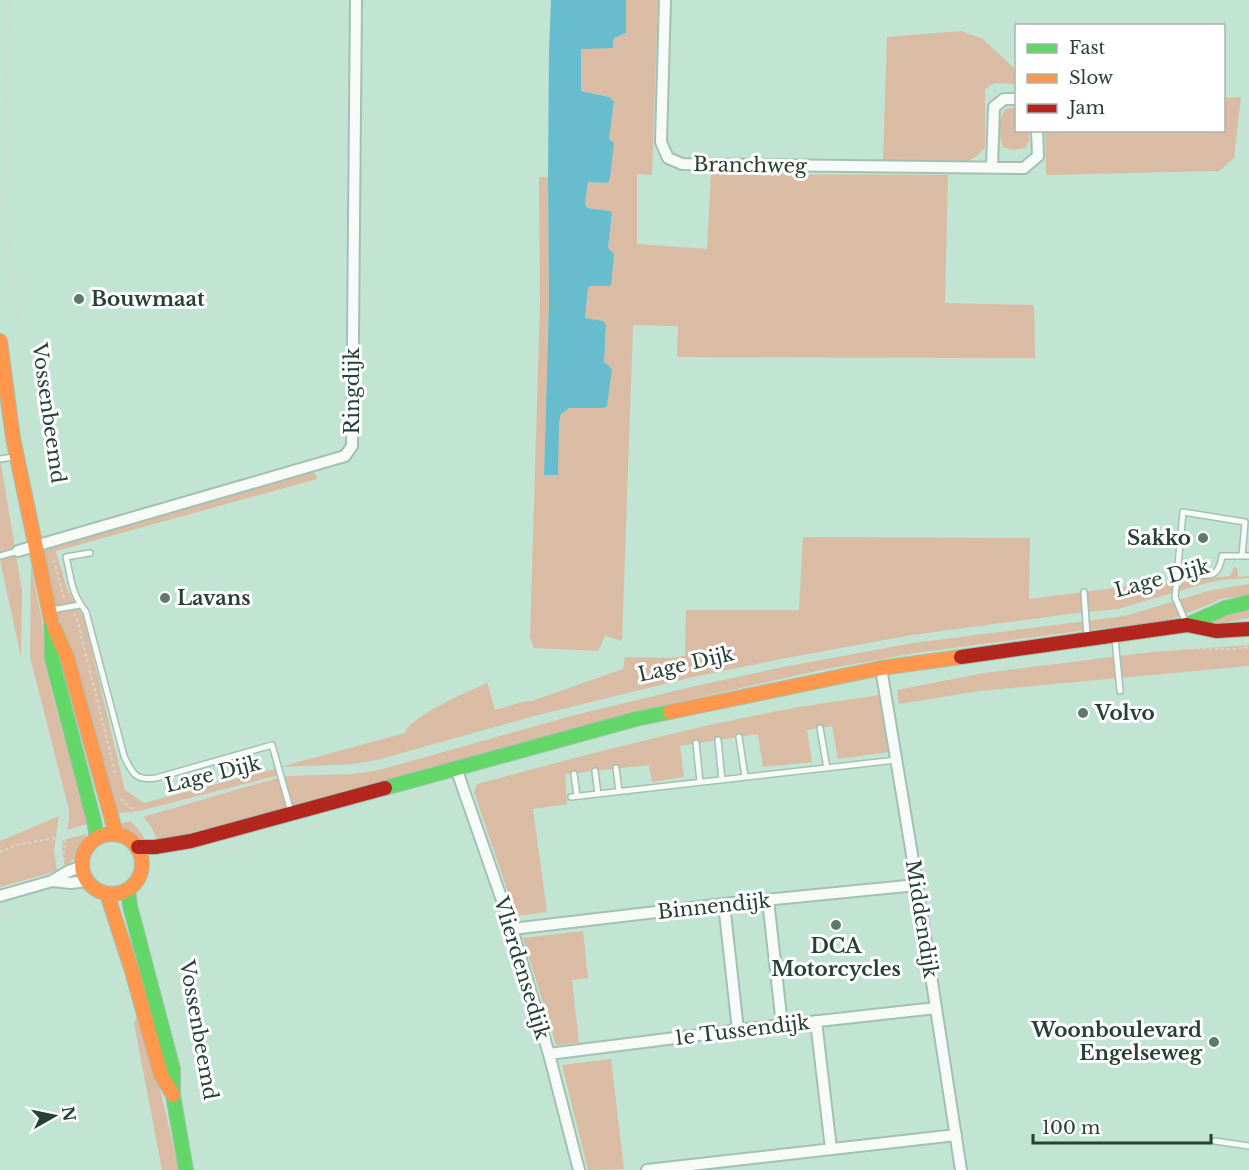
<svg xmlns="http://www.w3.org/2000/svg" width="1249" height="1170" font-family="'Libre Baskerville',serif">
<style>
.green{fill:#d9bca3}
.water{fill:#67bcce}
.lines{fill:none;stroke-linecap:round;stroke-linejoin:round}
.lane-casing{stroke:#a4c0b2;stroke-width:8}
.street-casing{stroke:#a4c0b2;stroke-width:14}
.fast-casing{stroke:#a4c0b2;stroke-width:16}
.slow-casing{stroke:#a4c0b2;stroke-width:16}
.jam-casing{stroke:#a4c0b2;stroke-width:16}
.path{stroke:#d0dad5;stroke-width:2;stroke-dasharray:3 3;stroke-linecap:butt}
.lane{stroke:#f6fbf8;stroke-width:5}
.street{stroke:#f6fbf8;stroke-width:10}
.fast{stroke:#63d668;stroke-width:14}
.slow{stroke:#ff974d;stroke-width:14}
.jam{stroke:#b3261e;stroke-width:14}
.poi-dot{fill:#5d7a6c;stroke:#fff;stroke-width:2}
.labels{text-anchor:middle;stroke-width:6;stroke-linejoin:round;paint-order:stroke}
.street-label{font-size:20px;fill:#274135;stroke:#fff}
.poi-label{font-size:20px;font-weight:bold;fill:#274135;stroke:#fff;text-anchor:start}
</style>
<rect width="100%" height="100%" fill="#c2e4d3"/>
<path class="green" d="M626,0H658L652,175L637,174V244L707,249L711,174L948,175L945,303L1034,305L1035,358L677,357L678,326L633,325L622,641L605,636L598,651L534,648L530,637L540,303L539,177H548L549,302L544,474L557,475L559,423L561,414L569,408H602L612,369L609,366L604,362L606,331L603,321L585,318L588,288L590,286H608V248L612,213L610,211L587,208L585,204L588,182L608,183L609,139L614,101L609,97L581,91V48L614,46V38L626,33Z
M961,31L983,39L1016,70V84L994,83L985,89V147L977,156L968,161H883L887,37Z
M1241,97L1234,158L1218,172L1215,171L1046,175L1045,131L1224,130V98Z
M1016,107V130L1029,131V142L1025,148L1013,150L1003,147C998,135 998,120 1005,109Z
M0,458L22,591L21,657L0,560Z
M313,469L317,479L56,551L67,589L84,618L125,790L144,803L278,768L279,775L139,811L113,814L57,621L43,549Z
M803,537L1030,538L1029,599L1193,578L1202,579L1230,576L1234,567L1237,568L1238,577L1249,576V578L1222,580L1203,584L1118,609L1077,613L912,635L781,659L689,678L538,715L377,760L352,764L280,767L405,733C410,717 466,692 483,685L486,682L488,685L495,710L526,701H532L623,669L625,657L670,658L685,656L686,610H799Z
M31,565L42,622L45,663L52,693L87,824L67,830L69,821V810L30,657Z
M1249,584V595L1220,599L1208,605L1171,619L1159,622L1079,631L915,653L821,670L674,703L394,780L158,841L150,825L143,817L273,779L290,776L353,774L379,770L575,715L691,687L783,667L913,643L1125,616L1208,591Z
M1244,611H1249V618L1211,625L1206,621Z
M1249,645V666L979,691L899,704L897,690L984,673L1152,652Z
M881,695L890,752L838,759L832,726L807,730L812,762L763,767L758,734L680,746L684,777L652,782L649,765L565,774L567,804L533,809L547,912L516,916L474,792L477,784C575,758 673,731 773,712C809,705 845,700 881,695Z
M59,816L54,850L57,871L0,887V841Z
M130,821C138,828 143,834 147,844C137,843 122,834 120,824Z
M86,834C83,848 77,858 65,867L62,852L63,840Z
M583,931L588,978L572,980L579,1043L556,1045L523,938Z
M139,1013C154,1065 168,1117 178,1170H162L134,1023Z
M611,1059L624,1169L588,1170L562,1065Z"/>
<path class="water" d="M551,0H626V33L614,38L613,48L581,49V91L609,97L614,101L609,139L614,143L610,178L608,183L588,182L585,204L587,208L610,211L612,213L608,248L614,254L611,285L608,286H590L588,288L585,318L603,321L606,325L604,362L609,366L612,369L607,406L606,407L602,408H569L561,414L559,423L558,475H544L549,302L548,177L549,50Z"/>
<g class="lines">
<defs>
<path id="lane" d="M0,459L13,457
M90,553L66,557C72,581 70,591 86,612L124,756C132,773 135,781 156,778L272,745L291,812
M0,556L18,551
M1179,583L1181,577L1184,574C1205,574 1218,583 1222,556H1249
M1084,592L1087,636
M51,610L80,605
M1186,623L1175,597L1183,512L1245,522L1242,556
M1115,639L1120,691
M820,728L827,768
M739,737L745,777
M718,740L722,780
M696,743L700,782
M616,768L619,791
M595,771L598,794
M574,774L577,796
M571,797L896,760
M1215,1141L1249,1146"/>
<path id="street" d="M665,0L661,142L668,158L682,164L1024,168L1038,156L1037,130
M992,167L994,107L1004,99H1016
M18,551L345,456L352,446L356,0
M881,668L917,885L961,1170
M456,768L512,929L549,1054L579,1170
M52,881L71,883L87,881
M0,896L52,881L67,872L82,866
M768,900L782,1025
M724,904L738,1030
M512,929L724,904L917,885
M816,1021L831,1149
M549,1054L738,1030L936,1008
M647,1170L956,1135"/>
<path id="fast" d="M51,620L52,659L94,821L97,838
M1187,625L1225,608L1249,602
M385,788L636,719L670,712
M128,890L130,906L173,1069V1095L186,1170"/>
<path id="slow" d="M0,341L13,438L51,620
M54,628L67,657L116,834
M670,712L881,668L961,657
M82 864a30 30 0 1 1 60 0a30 30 0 1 1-60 0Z
M107,894L132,971L161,1075L173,1095"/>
<path id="jam" d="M961,657L1187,625L1216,631L1249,629
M138,847H155L191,841L385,788"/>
</defs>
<use href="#lane" class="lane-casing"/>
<use href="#street" class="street-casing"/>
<use href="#fast" class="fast-casing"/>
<use href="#slow" class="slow-casing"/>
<use href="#jam" class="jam-casing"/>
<path class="path" d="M9,0L5,212L30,439L43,505
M6,477L16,539
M54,560L63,595L66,600
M20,563L26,595L25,656L64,806L66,836L63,857L64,860
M1185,594L1229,580L1249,579
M74,613L77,619L116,776
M1095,615L1122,612L1168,599
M1125,652L1159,648L1233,649L1249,647
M917,678L1108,654
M290,775L382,764L684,681L935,634L1077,617
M473,781L586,749
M121,799L136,813L149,834
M124,815L136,813L273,779
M0,852L16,845L66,836L81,828
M159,872L450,787
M75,894L98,913
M151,899L178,1005L186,1058
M144,901L151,899L159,880V859
M0,917L75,896
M122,993L152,1170
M188,1072L204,1170"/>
<use href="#lane" class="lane"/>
<use href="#street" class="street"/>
<use href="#fast" class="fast"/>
<use href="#slow" class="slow"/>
<use href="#jam" class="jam"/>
</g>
<g class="poi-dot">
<circle cx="79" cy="299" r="6"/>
<circle cx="1203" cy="538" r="6"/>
<circle cx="165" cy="598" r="6"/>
<circle cx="1083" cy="713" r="6"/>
<circle cx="836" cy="925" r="6"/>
<circle cx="1214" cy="1042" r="6"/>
</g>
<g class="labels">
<g class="street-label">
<text transform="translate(750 165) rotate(1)" y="7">Branchweg</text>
<text transform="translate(352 391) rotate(-90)" y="7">Ringdijk</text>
<text transform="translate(49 413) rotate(82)" y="7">Vossenbeemd</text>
<text transform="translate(1162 578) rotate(-15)" y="7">Lage Dijk</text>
<text transform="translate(686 664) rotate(-13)" y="7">Lage Dijk</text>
<text transform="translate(213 774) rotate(-14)" y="7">Lage Dijk</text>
<text transform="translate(714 906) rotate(-6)" y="7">Binnendijk</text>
<text transform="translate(922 919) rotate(81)" y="7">Middendijk</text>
<text transform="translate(522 968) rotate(73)" y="7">Vlierdensedijk</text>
<text transform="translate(199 1030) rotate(80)" y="7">Vossenbeemd</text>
<text transform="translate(742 1030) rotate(-7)" y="7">1e Tussendijk</text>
</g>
<g class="poi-label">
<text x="91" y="306">Bouwmaat</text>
<text x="1191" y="545" text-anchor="end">Sakko</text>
<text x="177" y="605">Lavans</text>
<text x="1095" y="720">Volvo</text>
<text x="836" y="953" text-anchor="middle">DCA<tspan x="836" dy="23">Motorcycles</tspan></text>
<text x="1202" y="1037" text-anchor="end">Woonboulevard<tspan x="1202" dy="23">Engelseweg</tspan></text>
</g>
</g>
<rect x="1015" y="24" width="210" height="108" fill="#ffffff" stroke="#a9b3ae" stroke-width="1.5"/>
<rect x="1027" y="44" width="30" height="9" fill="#63d668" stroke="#a9b3ae" stroke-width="1.5"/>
<text x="1069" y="54" font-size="18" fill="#274135">Fast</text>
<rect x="1027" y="74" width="30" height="9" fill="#ff974d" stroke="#a9b3ae" stroke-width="1.5"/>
<text x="1069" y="84" font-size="18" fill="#274135">Slow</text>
<rect x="1027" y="104" width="30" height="9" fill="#b3261e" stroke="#a9b3ae" stroke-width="1.5"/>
<text x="1069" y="114" font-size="18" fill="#274135">Jam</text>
<g transform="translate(54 1116) rotate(81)" stroke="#ffffff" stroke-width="4.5" paint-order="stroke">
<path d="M0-4.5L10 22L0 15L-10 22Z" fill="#274135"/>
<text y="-9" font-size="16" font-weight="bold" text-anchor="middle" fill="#274135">N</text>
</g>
<path d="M1033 1134v9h178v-9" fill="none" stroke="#274135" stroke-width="3"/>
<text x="1042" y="1134" font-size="18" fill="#274135" stroke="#ffffff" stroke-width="4.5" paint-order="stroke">100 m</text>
</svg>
